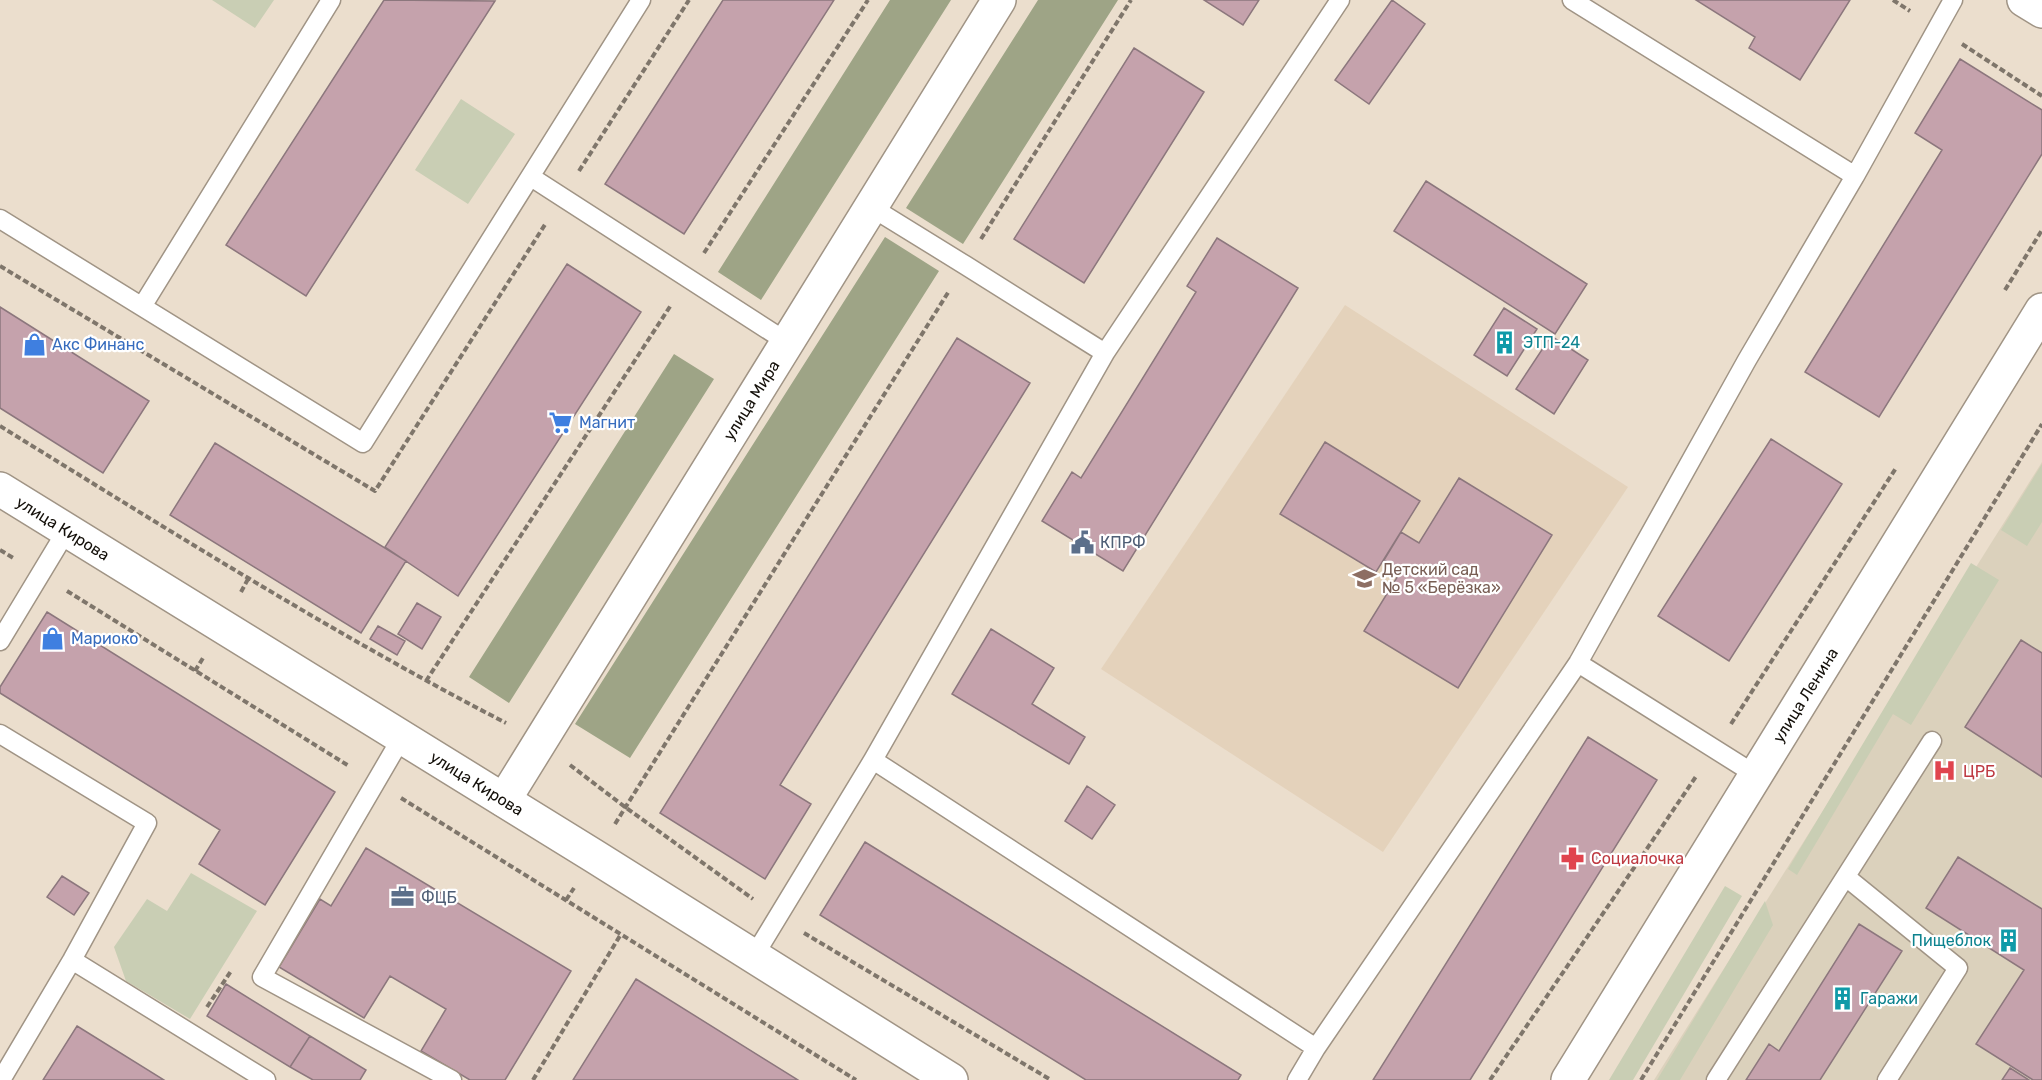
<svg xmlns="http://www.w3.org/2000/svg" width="2042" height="1080" font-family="Rubik,sans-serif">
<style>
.built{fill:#e4d2bb}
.medical{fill:#dbd1bc}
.green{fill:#c9ceb4}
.forest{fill:#9ea486}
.building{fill:#c5a2ac;stroke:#8c777d;stroke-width:1.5}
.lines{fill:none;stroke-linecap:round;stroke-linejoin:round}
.service-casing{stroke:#a09485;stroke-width:21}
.minor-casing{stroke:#a09485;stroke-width:36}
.tertiary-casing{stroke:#a09485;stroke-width:36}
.secondary-casing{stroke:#a09485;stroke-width:36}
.path{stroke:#7f766b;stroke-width:4;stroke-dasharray:6 3;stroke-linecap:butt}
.service{stroke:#fff;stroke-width:18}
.minor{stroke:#fff;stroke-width:33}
.tertiary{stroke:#fff;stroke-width:33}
.secondary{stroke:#fff;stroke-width:33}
.labels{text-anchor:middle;stroke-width:4.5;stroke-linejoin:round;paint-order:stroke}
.culture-label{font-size:16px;fill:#0d838f;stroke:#fff;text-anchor:start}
.shop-label{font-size:16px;fill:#366cbe;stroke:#fff;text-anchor:start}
.street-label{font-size:16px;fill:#14100a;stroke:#fff}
.service-label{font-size:16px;fill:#4e5e75;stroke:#fff;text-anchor:start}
.education-label{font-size:16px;fill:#785e54;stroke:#fff;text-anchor:start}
.health-label{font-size:16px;fill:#be3a42;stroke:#fff;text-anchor:start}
</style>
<rect width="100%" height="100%" fill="#ebdecd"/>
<path class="built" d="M1345,305L1628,487L1383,852L1101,669Z"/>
<path class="medical" d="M2042,462V1080H1654Z"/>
<path class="green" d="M212,0H274L255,28Z
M461,99L515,134L468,204L415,170Z
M2042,464V522L2027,546L2001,530Z
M1971,563L1999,580L1911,725L1893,714L1797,875L1788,869Z
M191,873L257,911L190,1019L126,981L114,947L147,899L167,911Z
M1725,886L1742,896L1633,1080H1609Z
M1765,901L1773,925L1680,1080H1657Z"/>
<path class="forest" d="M890,0H951L761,300L718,272Z
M1038,0H1118L963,244L906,208Z
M885,237L939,271L630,758L575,724Z
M674,354L714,379L509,703L469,677Z"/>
<path class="building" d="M384,0L495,1L306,296L226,245Z
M723,0H834L684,234L605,184Z
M1204,0H1259L1243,25Z
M1392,0L1425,24L1369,104L1335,80Z
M1696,0H1850L1800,80L1749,48L1755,37Z
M1134,48L1204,92L1084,283L1014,239Z
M1960,59L2042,110V154L1879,417L1805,372L1942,150L1915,133Z
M1426,181L1587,284L1555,334L1394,231Z
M1217,238L1298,288L1123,571L1042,521L1072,472L1081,478L1196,292L1187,286Z
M567,264L641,312L458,596L385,547Z
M0,307L149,401L103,473L0,408Z
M1504,308L1537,329L1507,376L1474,355Z
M1551,336L1588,360L1554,414L1516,389Z
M957,338L1030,383L780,785L811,804L765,879L660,813Z
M1771,439L1842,484L1729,661L1658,616Z
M1325,442L1420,501L1376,572L1280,514Z
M215,443L406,561L361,633L170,515Z
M1459,478L1552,535L1458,688L1364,631L1401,571L1384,560L1401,532L1419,543Z
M417,603L441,617L422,649L398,634Z
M47,612L335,792L265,905L199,864L220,830L0,693V687Z
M378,626L405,641L397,655L370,639Z
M991,629L1054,668L1032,704L1085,737L1069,764L952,694Z
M2021,640L2042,653V777L1965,727Z
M1588,737L1657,780L1470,1080H1373Z
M1087,786L1115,805L1092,839L1065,821Z
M865,842L1241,1075L1238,1080H1086L820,915Z
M366,848L571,971L505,1080H470L421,1051L446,1009L390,976L364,1018L279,967L320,899L331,906Z
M1958,857L2042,909V1080H2033L1976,1044L2024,970L1926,908Z
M62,876L89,893L74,915L47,897Z
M1859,924L1902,951L1820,1080H1746L1769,1044L1779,1051Z
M636,979L798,1080H573Z
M226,984L310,1036L290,1067L207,1016Z
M77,1026L164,1080H43Z
M310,1036L366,1070L360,1080H313L290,1067Z
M2010,1068L2029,1080H2002Z"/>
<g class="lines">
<defs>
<path id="service" d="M1340,0L1105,353L873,760L1316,1048L1578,663L1747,360L1855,176
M1572,0L1855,176L1953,0
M531,177L787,342
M871,207L965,265L1105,353
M0,219L363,443L641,0
M143,305L331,0
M0,641L67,530
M1578,663L1756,775
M0,734L147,823L72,960L1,1080
M402,737L262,977L452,1080
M1846,877L1958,968L1887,1080
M754,956L873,760
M72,960L266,1080
M1297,1080L1316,1048
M1716,1080L1932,741"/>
<path id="minor" d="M2024,0L2042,11"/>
<path id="tertiary" d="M504,800L999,0"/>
<path id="secondary" d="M0,489L594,856L951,1080
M1568,1080L2042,310"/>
</defs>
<use href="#service" class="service-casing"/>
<use href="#minor" class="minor-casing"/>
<use href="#tertiary" class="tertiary-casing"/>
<use href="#secondary" class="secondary-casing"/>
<path class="path" d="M1893,0L1910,11
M1962,44L2042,96
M579,171L689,0
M981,239L1131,0
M704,253L868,0
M0,266L375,491L546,223
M2005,290L2042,230
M0,426C167,529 332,633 506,723
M0,550L15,559
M67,591L349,766
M241,592L248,579
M195,671L203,658
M426,681L671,305
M1731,724L1896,468
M570,765L625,807L753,899
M401,798L856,1080
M615,824L949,291
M566,900L574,888
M804,933L1051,1080
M207,1007L231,971
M533,1080L621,934
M1490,1080L1697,775
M1641,1080L2042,424"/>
<use href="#service" class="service"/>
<use href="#minor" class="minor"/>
<use href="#tertiary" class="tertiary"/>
<use href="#secondary" class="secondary"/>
</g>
<defs>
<symbol id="building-bare" viewBox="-9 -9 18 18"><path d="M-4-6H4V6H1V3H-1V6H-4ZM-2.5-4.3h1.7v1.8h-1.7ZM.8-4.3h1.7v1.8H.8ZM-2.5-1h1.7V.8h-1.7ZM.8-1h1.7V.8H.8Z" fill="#0f9aa8" stroke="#fff" stroke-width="2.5" paint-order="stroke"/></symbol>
<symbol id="shop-bare" viewBox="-9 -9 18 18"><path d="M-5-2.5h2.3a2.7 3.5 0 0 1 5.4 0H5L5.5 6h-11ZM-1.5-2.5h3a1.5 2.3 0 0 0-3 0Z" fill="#3f7fe0" stroke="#fff" stroke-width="2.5" paint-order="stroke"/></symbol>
<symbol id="supermarket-bare" viewBox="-9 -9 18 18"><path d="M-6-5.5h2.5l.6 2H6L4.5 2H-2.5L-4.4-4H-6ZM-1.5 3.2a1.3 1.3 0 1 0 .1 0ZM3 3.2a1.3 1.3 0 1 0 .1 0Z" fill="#3f7fe0" stroke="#fff" stroke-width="2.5" paint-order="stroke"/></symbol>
<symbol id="civic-bare" viewBox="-9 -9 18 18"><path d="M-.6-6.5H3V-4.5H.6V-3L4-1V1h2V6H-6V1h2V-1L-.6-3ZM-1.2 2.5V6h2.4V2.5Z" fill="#5c6f8a" stroke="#fff" stroke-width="2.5" paint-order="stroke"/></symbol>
<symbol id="school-bare" viewBox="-9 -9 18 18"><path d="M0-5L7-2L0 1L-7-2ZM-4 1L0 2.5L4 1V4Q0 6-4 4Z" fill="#8d6e63" stroke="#fff" stroke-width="2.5" paint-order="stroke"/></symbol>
<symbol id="hospital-bare" viewBox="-9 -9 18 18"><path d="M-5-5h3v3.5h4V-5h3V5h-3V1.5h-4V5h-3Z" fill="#e0444e" stroke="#fff" stroke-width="2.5" paint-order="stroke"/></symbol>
<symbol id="pharmacy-bare" viewBox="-9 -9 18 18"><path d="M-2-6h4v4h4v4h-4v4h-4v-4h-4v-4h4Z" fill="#e0444e" stroke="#fff" stroke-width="2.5" paint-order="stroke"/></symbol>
<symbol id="office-bare" viewBox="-9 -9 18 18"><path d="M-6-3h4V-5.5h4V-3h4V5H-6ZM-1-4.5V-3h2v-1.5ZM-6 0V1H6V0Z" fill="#5c6f8a" stroke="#fff" stroke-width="2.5" paint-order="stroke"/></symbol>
</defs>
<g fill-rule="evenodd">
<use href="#building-bare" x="1488" y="326" width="33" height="33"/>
<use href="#shop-bare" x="18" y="328" width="33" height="33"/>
<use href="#supermarket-bare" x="544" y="406" width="33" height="33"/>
<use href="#civic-bare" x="1066" y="526" width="33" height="33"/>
<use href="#school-bare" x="1348" y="562" width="33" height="33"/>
<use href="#shop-bare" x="36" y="622" width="33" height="33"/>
<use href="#hospital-bare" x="1928" y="754" width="33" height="33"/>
<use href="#pharmacy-bare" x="1556" y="842" width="33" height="33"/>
<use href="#office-bare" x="386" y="880" width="33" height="33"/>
<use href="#building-bare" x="1992" y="924" width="33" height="33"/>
<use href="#building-bare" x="1826" y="982" width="33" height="33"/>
</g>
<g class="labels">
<g class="culture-label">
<text x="1523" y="348">ЭТП-24</text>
<text x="1991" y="946" text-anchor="end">Пищеблок</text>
<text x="1860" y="1004">Гаражи</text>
</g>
<g class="shop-label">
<text x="52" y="350">Акс Финанс</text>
<text x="579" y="428">Магнит</text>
<text x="71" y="644">Мариоко</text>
</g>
<g class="street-label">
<text transform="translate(751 400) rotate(-58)" y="6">улица Мира</text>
<text transform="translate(63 528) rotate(32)" y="6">улица Кирова</text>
<text transform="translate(1805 695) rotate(-58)" y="6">улица Ленина</text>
<text transform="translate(477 783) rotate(32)" y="6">улица Кирова</text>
</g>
<g class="service-label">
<text x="1100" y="548">КПРФ</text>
<text x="421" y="903">ФЦБ</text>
</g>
<g class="education-label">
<text x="1382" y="575">Детский сад<tspan x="1382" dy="18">№ 5 «Берёзка»</tspan></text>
</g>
<g class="health-label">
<text x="1963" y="777">ЦРБ</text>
<text x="1591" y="864">Социалочка</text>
</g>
</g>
</svg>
